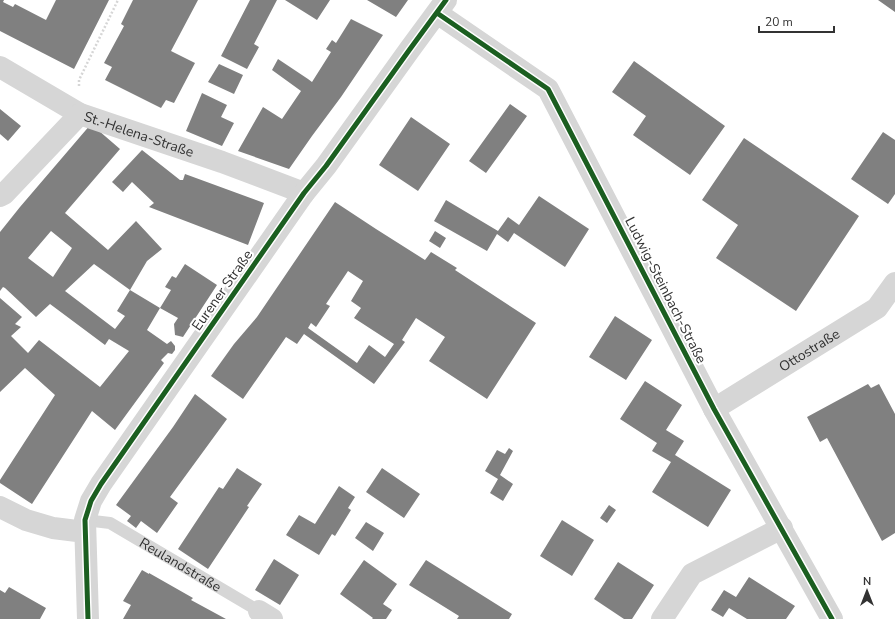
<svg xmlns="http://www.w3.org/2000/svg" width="895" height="619" font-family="'Nunito Sans',sans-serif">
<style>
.building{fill:#808080;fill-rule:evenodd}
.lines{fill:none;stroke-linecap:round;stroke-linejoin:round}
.path{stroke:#d6d6d6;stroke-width:2.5;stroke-dasharray:2 2;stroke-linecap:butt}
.service{stroke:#d6d6d6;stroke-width:12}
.minor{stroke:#d6d6d6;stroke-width:22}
.tertiary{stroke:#d6d6d6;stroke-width:22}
.cycleway-casing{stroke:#fff;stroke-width:8}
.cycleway{stroke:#1b5e20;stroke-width:5}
.labels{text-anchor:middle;stroke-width:4;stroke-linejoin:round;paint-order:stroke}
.street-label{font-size:14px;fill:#323232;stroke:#fff}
</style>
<rect width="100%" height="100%" fill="#fff"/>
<path class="building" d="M0,0H4L3,2L13,7L15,4L46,20L56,0H109L74,69L0,31Z
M133,0H198L171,51L195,63L174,103L166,100L161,108L105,80L112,67L104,63L124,26L121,24Z
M250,0H277L254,44L259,47L247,69L221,56Z
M285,0H330L317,20Z
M367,0H408L396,17Z
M878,0H895V12Z
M351,19L383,35L341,97L312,136L289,169L238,151L263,107L282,119L301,91L272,70L278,59L308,79L312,82L331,52L326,49L332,40L336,43Z
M634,61L725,126L690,175L633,135L646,116L612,92Z
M219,64L243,75L234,94L208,82Z
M202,93L227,105L221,117L234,123L222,146L186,131Z
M510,104L527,116L486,173L469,161Z
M0,109L21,126L8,141L0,134Z
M411,117L450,144L418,191L379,165Z
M91,124L120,149L65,213L108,250L136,221L162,249L147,261L130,290L94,264L65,291L115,329L125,316L117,311L130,290L160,308L171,290L165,287L172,276L176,278L185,264L217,285L183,337L175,335L174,324L178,318L160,308L147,330L167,344L171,341L175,346V350L172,354L168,353L161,360L164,363L115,430L92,411L32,504L0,483V480L55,395L25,368L0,392V298L22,317L15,324L21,327L11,336L28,353L39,340L100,387L129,351L109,339L105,345L50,304L36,317L5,288L3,287L0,291V232L20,207ZM51,231L72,248L53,277L28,258Z
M883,132L895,140V194L888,204L851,179Z
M744,138L859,216L796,311L716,258L738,225L702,200Z
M142,150L180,180H183L185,174L264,203L248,245L149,207L154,203L132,182L123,192L112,182Z
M539,196L589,229L565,267L514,233L508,242L497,234L487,251L434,221L446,200L498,231L508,217L519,225Z
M335,202L376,229L425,260L431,252L457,268L455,270L536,323L487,399L429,361L445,337L416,318L402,340L405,342L374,384L304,334L297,344L286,337L243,399L211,376L234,344L257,317ZM348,271L363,281L351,301L361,308L354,318L394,344L385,357L369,345L357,363L308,328L311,323L316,327L330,306L326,304Z
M435,231L446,238L440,248L429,241Z
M615,316L652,340L626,380L589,357Z
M645,381L682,405L666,430L684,441L675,455L731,490L708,527L652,492L671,462L652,451L657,443L620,419Z
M868,384L871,388L879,384L895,414V533L882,541L827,438L820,442L807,417Z
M195,394L227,419L170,497L178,503L157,533L141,521L136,528L127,521L131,516L116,505L173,427Z
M509,448L513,451L500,475L513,484L503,501L490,493L498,479L485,471L497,450L505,454Z
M237,468L262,484L247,506L249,507L208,569L178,549L219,487L223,489Z
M382,468L420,494L404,518L366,492Z
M339,486L355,497L348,508L351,510L335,536L332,534L319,555L286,535L299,515L315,524Z
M609,505L616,510L607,523L600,518Z
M562,520L594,540L572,576L540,556Z
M366,522L384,533L373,551L355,538Z
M274,559L299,575L280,605L255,590Z
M364,560L397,584L383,604L392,610L386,619H372L373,618L340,594Z
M426,560L512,614L509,619H457L459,616L409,585Z
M618,562L654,585L632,619H624L594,599Z
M142,570L149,574V573L193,598L191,600L226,619H123L131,605L123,601Z
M749,577L795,606L786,619H747L729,608L723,617L711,610L724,590L736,597Z
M9,587L46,608L40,619H0V590L5,593Z"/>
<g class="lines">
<path class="path" d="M79,86V80L118,0"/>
<path class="service" id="s1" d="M85,520L110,523L259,611"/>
<g class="minor">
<path d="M437,13L548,89L714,409L832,619"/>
<path id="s2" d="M0,67L80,114L222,162L304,193"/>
<path d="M0,196L4,194L80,114"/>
<path id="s3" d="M714,409L877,308L895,283"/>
<path d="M259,611L272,619"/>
<path d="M662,619L692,574L782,528"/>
</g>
<path class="tertiary" d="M0,507L26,520L53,528L85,532
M88,619L85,520L91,501L101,484L304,193L326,166L410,49L446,0"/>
<defs>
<path id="cycleway" d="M437,13L548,89L714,409L832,619
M88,619L85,520L91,501L101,484L304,193L326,166L410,49L446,0"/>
</defs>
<use href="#cycleway" class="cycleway-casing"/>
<use href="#cycleway" class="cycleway"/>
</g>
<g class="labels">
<g class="street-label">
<text dy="5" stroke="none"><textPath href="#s2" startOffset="155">St.-Helena-Straße</textPath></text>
<text transform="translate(222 290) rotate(-55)" y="5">Eurener Straße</text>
<text transform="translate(666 290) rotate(63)" y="5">Ludwig-Steinbach-Straße</text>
<text dy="5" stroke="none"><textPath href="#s3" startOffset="112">Ottostraße</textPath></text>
<text dy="5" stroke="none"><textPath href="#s1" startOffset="107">Reulandstraße</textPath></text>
</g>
</g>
<g transform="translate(867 591)" stroke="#ffffff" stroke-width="3" paint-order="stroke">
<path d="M0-3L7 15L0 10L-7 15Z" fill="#323232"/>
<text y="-6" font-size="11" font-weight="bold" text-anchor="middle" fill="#323232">N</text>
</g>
<path d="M759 26v6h75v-6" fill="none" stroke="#323232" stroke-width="2"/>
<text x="765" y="26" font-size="12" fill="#323232" stroke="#ffffff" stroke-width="3" paint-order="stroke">20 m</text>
</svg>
